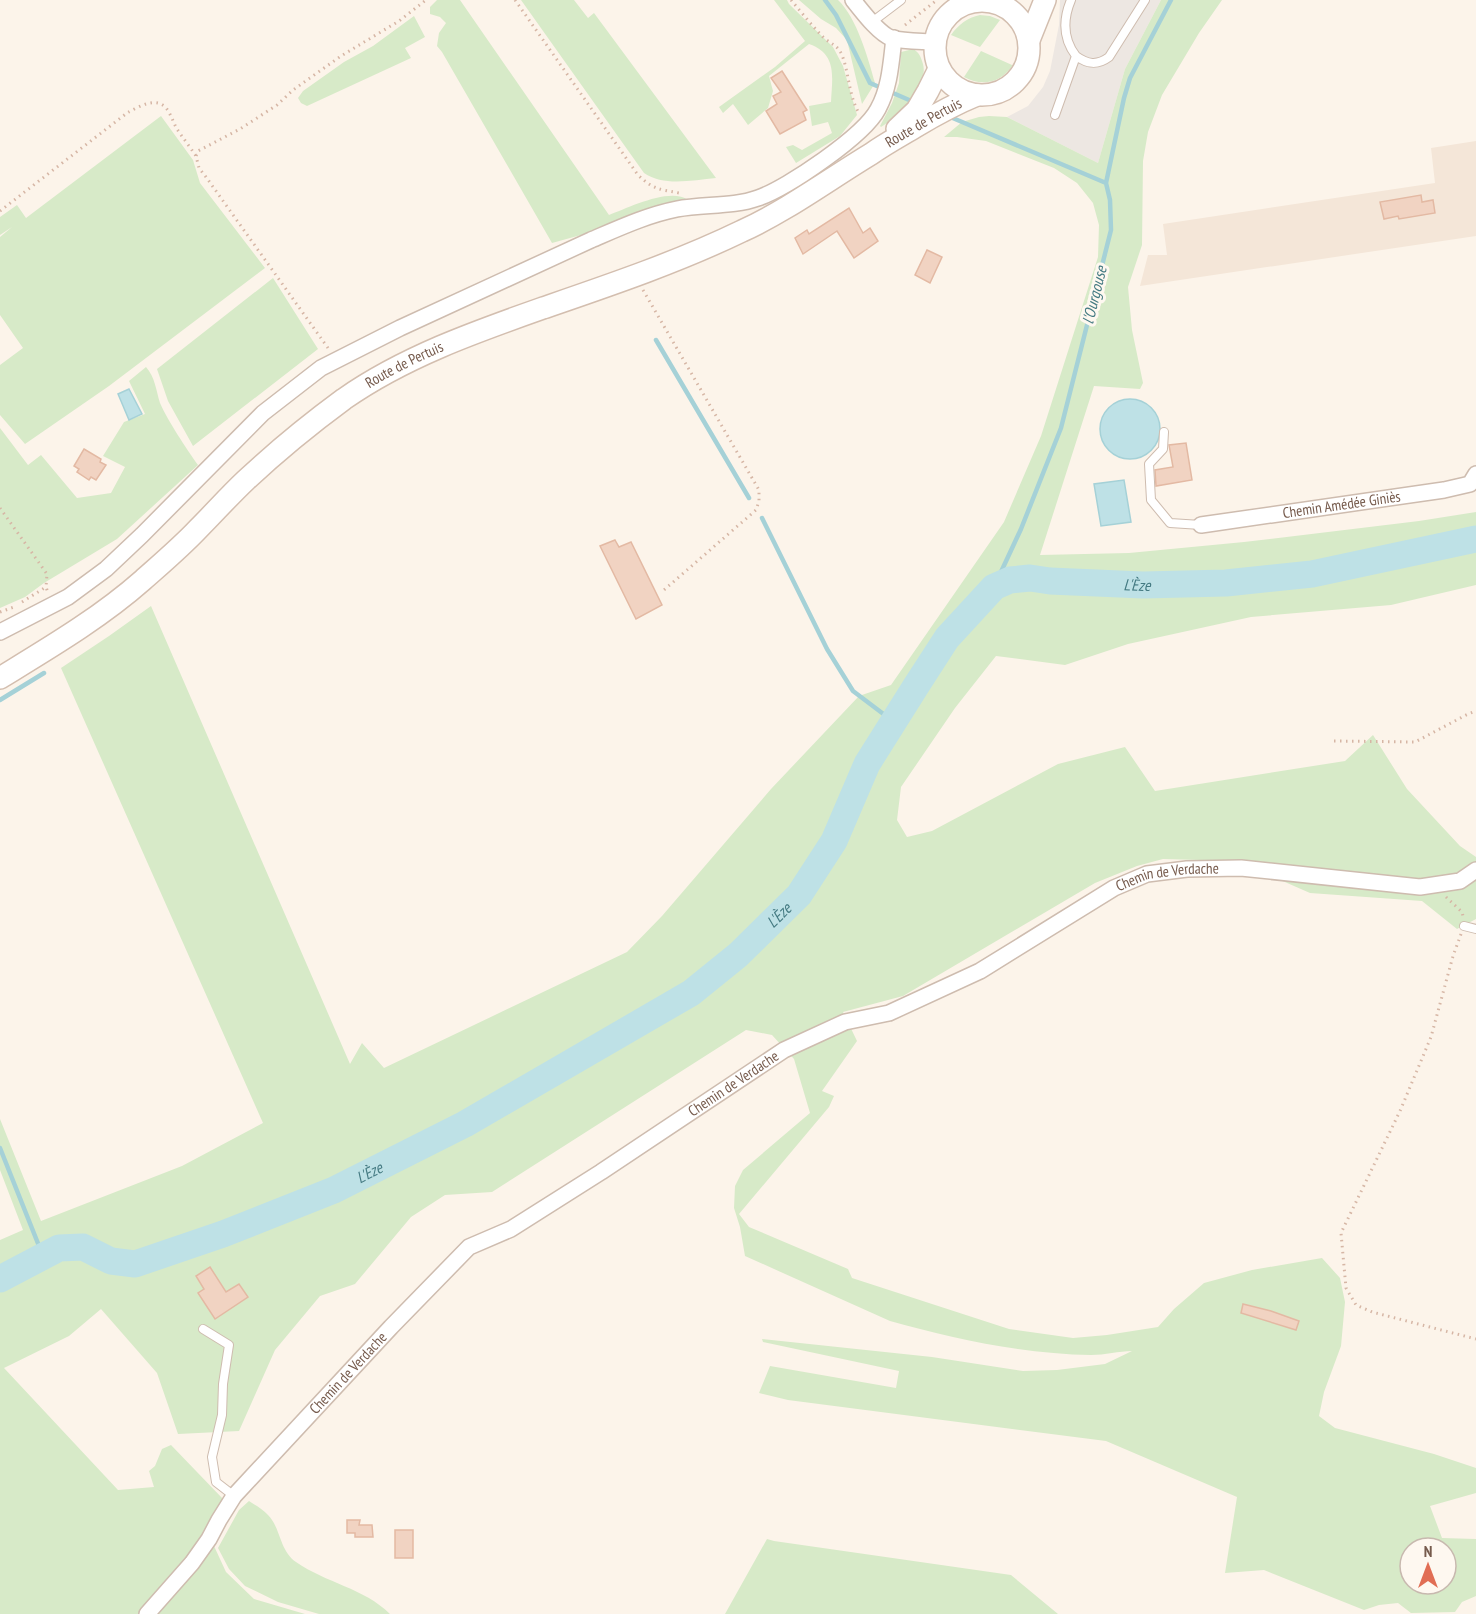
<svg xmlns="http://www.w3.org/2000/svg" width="1476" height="1614" font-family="'PT Sans Narrow',sans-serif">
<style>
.residential{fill:#f4e6d8}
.industrial{fill:#ede7e2}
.green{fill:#d7eac8;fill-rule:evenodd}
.water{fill:#bee1e6;stroke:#a5d1d7;stroke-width:1.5}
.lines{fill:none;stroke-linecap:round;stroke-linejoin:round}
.stream{stroke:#a5d1d7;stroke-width:4.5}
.river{stroke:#bee1e6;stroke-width:27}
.building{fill:#f1d3c2;stroke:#e3b9a3;stroke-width:1.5}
.lane-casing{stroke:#cebcaf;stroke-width:10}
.street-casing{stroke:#cebcaf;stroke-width:18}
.secondary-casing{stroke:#d3beaf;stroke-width:24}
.path{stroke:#d6b6a5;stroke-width:3;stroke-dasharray:1.5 4.5;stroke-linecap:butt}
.lane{stroke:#fff;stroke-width:8}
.street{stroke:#fff;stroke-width:15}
.secondary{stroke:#fff;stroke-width:21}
.labels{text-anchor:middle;stroke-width:6;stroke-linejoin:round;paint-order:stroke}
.street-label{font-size:15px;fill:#765b4d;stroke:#fef8f0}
.water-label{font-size:16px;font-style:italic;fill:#447a82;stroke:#fef8f0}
</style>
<rect width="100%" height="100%" fill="#fcf4ea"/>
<path class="residential" d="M1476,141V236L1140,286L1148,255H1167L1163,224L1435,183L1431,148Z"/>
<path class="industrial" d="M1060,0H1161L1125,69L1098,163L1007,117L1028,106L1043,87L1050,71L1059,25Z"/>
<path class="green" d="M437,0H460L609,215C628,208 670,187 688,200L647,209L581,235L552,243L442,52L437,46L439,33L446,23L440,17L430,14V7Z
M521,0H574L588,18L594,13L716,178C693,180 664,187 644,173Z
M774,0H787L789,4L833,47L843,66L857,115L840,136L796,163L786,147L793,145L802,150L832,133L828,122L812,126L809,106L831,102C832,78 838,54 809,44L769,76L773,91L768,108L748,125L733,104L723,113L719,107L775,67L805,41Z
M799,0H838C857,18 868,58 875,83L862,104L847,40L836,28L821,19Z
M1161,0H1222L1199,33L1162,95L1148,132L1143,161L1142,245L1128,287L1132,330L1143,383L1140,389L1094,386L1040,555L1129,553L1244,542L1419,521L1476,512V585L1391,605L1251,617L1128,644L1065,665L996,656L955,708L901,787L897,820L907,837L932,831L1058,764L1125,747L1155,791L1345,761L1373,735L1407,789L1460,846L1476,857V919L1457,929L1422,901L1310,893L1237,861L1163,859L1137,866L1095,883L903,996L843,1012L857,1041L822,1091L834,1096L829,1107L739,1214L749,1227L848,1269L852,1278L1009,1329L1073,1338L1107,1335L1158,1327L1174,1309L1204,1283L1252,1270L1322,1258L1340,1278L1345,1302L1341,1346L1324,1392L1319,1416L1335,1428L1434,1454L1476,1468V1493L1430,1506L1442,1538L1476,1539V1596L1462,1602L1455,1612L1411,1613L1398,1603L1379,1605L1364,1610L1264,1570L1225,1573L1237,1497L1106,1441L788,1400L759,1393L770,1366L896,1388L899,1371L763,1342L762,1339L932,1357L1023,1371L1057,1370L1105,1364L1132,1351C1119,1351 1105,1355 1091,1355C1024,1354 954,1339 890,1321L745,1256L740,1227L734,1208L735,1186L743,1170L810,1113L794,1059L772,1035L746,1030L492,1192L445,1195L411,1217L355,1284L320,1296L275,1350L239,1431L178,1434L157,1373L101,1309L69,1336L4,1368L118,1490L154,1487L149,1471L155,1466L162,1449L171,1445L223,1499L201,1539L162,1594L140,1614H0V1240L23,1230L0,1170V1119L41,1221L182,1166L263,1123L61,668L109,636L151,606L350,1064L362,1043L384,1068L627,952L662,916L771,789L859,696L891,685L1004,522L1041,436L1098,257L1099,225L1093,203L1077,183L1054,168L986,141L957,137H944L962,122L979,117L989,116L1007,117L1098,163L1125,69ZM1410,1548H1446V1584H1410Z
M980,15L990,16L1000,20L980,47L951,35C959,24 967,18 980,15Z
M414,16L425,37L405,48L411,58L307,106L301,103L298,98L303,91L344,62L373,46Z
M913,49C919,52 921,57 923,64C929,87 899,116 881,127L880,126L892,103L899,83L901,52Z
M981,51L1012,65H1013C1001,83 982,87 964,77Z
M161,116L193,160L200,183L265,268L109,386L25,444L0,415V365L23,348L0,315V237L12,227L0,235V217L17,205L26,218Z
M273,278L318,349L193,446L168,401L157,369Z
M146,367C155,377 156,390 160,403C168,421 186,448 198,465L117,539L44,583L25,597L0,608V428L28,465L41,455L77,498L111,493L125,467L103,456L124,422L145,414L129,381Z
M249,1501C255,1505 263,1509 268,1515C281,1528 279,1550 296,1562C326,1583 364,1588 390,1614H319L278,1602L245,1586L229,1569L218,1548L239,1510Z
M767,1539L774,1541L1011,1575L1058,1614H725Z
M214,1546L226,1572L254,1599L305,1614H153L172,1595Z"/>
<path class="water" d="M129,389L142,414L129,420L118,394Z
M1100 429a30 30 0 1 1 60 0a30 30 0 1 1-60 0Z
M1124,480L1131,522L1101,526L1094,484Z"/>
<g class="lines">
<path class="stream" d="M825,0L836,15L870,83L916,103
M948,116L1106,183
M656,340L749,498
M762,518L827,649L853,691L894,722
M994,587L1021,529L1061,428L1111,230L1110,200L1106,183L1124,98L1130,78L1171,0
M0,700L44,673
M0,1148L43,1256"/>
<path class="river" id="s1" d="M0,1279L59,1248L83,1247L111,1261L135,1264L223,1234L334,1190L465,1124L691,993L738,955L799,895L834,841L867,764L916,686L947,638L994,587L1010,580L1030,578L1050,581L1143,585L1226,583L1312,574L1476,539"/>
</g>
<path class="building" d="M782,71L807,110L803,112L806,120L780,134L766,111L777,104L773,96L781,92L771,78Z
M1421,195L1422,202L1433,200L1435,213L1399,219L1398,216L1384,219L1380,202Z
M849,208L863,233L870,228L878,241L854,258L837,231L803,254L795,238L807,230L809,234Z
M927,250L942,257L930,283L915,275Z
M1186,443L1192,480L1156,486L1155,470L1173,467L1169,445Z
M84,449L101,459L100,462L106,465L96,480L91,477L89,480L77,472L79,469L74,466Z
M615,540L619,547L631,542L662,605L636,619L600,546Z
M210,1267L226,1292L239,1284L248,1297L215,1319L198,1293L204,1289L196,1276Z
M1243,1304L1271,1311L1299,1321L1296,1330L1241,1313Z
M347,1520H360L359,1525H372L373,1537H355V1533H347Z
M395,1530H413V1558H395Z"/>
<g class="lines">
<defs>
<path id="lane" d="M872,22L901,0
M1076,56C1087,64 1097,66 1109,57L1145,0
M1055,115L1076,56C1063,39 1063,19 1071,0
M1164,432L1163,449L1149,464L1151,500L1170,523L1201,525
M1464,926L1476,929
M203,1329L229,1345L223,1384L222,1415L212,1457L216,1482L234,1496"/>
<g id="street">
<path d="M853,0C862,11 878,33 891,38C905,42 921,41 935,42"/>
<path d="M971,0L972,2"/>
<path id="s2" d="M1201,525L1444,490L1470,484L1476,474"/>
<path d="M0,632L68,597L106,569L142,535L263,413L321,368L400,328L591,240C619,228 647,215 677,209C704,204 733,207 758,198C787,188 864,136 878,109C890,87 891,63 894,38"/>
<path id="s3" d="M147,1614L192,1563L209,1539L219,1520L234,1496L391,1327L469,1247L511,1229L601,1172L784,1050L845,1022L889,1013L980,971L1114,888L1147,874L1187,869L1241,868L1420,887L1460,881L1476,870"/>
</g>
<g id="secondary">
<circle cx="982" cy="48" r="47"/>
<path d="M1029,40L1045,0"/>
<path d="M897,129L917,110L928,91L939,69"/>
<path id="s4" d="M0,678C49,648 100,618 143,580C161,564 181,547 198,529C214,513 229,496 246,480C277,451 310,424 344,399C404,357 475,332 543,308C610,285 678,262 742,231C788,210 828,180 871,154C885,144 900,136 915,127C935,115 955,104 977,95"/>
</g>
</defs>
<use href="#lane" class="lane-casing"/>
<use href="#street" class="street-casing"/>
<use href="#secondary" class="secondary-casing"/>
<path class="path" d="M515,0L638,175C654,190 659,189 679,193
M791,0C802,13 813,27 825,39C832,44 838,46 842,55C849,73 849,97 859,113
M905,25L937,0
M0,211L127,113C138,107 156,96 166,108C171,114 173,122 177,129C183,138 190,147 196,156
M643,290L759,490V501L756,510L664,590
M328,348L206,177L199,168L196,156L198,151L240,129L277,105L293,90L341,56L399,21L426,0
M0,508L47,574L46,587L48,593
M22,602L46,587
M0,612L14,607
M1334,741L1415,742L1468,714L1476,711
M1446,897L1462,912L1463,916
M1461,934L1453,956L1431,1037L1400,1111L1341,1233L1346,1288L1356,1305L1372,1312L1476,1339"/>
<use href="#lane" class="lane"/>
<use href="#street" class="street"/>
<use href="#secondary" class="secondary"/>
</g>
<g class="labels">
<g class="street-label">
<text dy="5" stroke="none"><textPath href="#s4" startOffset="1089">Route de Pertuis</textPath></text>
<text dy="5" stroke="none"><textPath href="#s4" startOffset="514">Route de Pertuis</textPath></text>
<text dy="5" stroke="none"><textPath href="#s2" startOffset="142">Chemin Amédée Giniès</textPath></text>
<text dy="5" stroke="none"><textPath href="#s3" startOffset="1287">Chemin de Verdache</textPath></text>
<text dy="5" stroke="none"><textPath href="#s3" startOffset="801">Chemin de Verdache</textPath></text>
<text dy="5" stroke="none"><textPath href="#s3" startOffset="315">Chemin de Verdache</textPath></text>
</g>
<g class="water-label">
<text transform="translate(1094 295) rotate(-76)" y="6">l'Ourgouse</text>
<text dy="6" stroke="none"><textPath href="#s1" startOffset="1424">L'Èze</textPath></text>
<text dy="6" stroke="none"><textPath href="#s1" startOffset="884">L'Èze</textPath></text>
<text dy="6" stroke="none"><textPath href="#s1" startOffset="398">L'Èze</textPath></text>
</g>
</g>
<g transform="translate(1428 1566)"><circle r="28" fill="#fef8f0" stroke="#c8b9af" stroke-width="1.5"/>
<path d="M0-4.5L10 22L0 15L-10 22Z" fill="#e16e54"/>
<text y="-9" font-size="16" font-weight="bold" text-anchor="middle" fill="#765b4d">N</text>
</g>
</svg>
